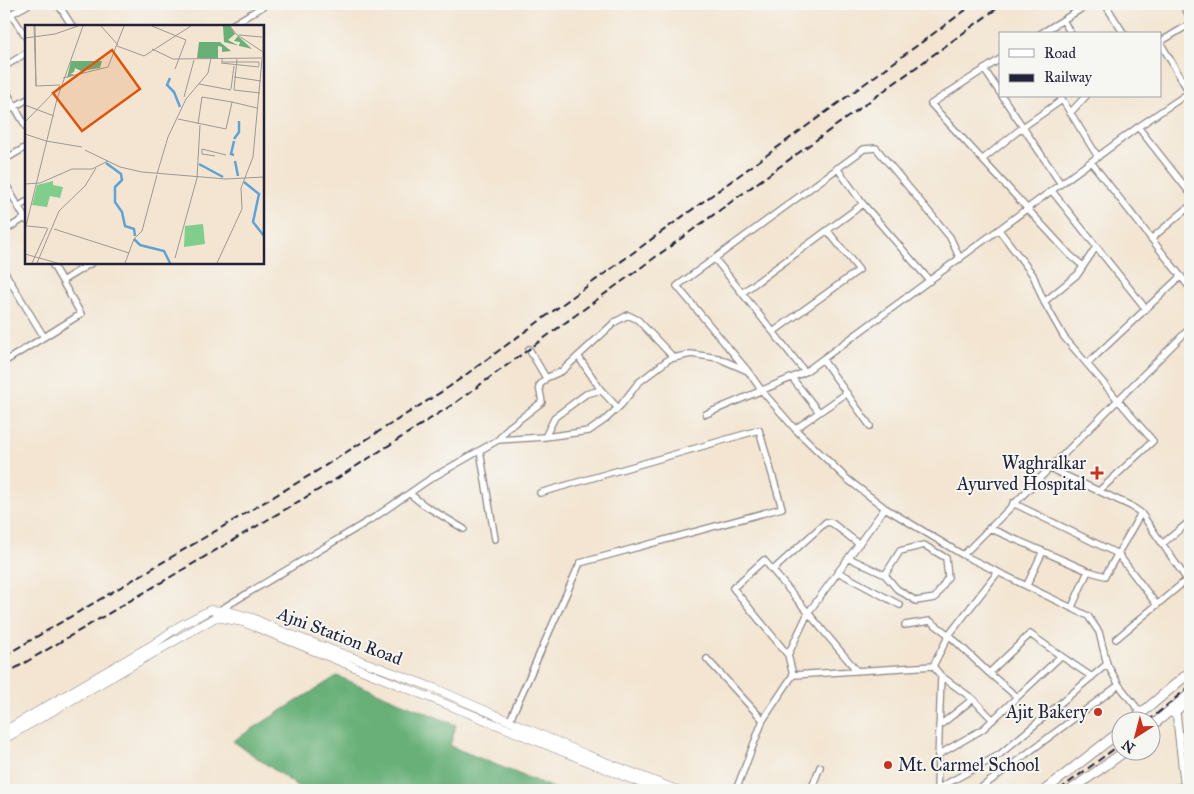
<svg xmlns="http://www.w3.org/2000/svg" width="1194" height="794" font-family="'IM FELL Great Primer',serif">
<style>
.forest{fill:#68b078;stroke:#45695a}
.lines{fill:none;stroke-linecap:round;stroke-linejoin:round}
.minor-casing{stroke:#8a8486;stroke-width:8}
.tertiary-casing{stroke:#8a8486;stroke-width:9}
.secondary-casing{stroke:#8a8486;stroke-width:9}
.trunk-casing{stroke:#8a8486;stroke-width:11}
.minor{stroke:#fff;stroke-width:5.5}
.tertiary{stroke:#fff;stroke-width:7}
.secondary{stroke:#fff;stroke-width:8}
.trunk{stroke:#fff;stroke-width:9}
.rail{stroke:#22223b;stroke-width:2;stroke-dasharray:8 4;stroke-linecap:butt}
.poi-dot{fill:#c8321e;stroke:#f6f6f2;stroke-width:2}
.labels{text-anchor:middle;stroke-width:4;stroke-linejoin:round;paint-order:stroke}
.poi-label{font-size:18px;fill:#22223b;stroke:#f6f6f2;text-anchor:end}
.street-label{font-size:18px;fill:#22223b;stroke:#f6f6f2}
.inset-river{fill:none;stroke:#60a2d4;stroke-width:2.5}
.inset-road{fill:none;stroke:#9f9795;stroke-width:1}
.view{fill:#de560e;fill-opacity:0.15;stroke:#de560e;stroke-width:2.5}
.inset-edge{fill:none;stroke:#22223b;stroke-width:2.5}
</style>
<rect width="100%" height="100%" fill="#f6f6f2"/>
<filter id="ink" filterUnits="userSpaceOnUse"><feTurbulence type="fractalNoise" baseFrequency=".02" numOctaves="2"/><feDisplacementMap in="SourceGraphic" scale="10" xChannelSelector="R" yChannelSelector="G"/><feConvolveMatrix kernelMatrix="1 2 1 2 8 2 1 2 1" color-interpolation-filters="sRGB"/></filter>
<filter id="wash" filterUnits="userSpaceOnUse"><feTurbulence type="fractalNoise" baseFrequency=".0096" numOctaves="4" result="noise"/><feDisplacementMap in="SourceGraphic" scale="20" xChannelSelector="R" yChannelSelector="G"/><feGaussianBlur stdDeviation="1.12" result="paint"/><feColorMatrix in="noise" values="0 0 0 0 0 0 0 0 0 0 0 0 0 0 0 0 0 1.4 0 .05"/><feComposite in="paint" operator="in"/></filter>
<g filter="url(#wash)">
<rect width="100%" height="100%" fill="#f3e5d1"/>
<path class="forest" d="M337,676L456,725L450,746L558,790H303L233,741Z"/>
</g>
<g filter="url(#ink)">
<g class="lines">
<defs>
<path id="minor" d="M4,4L26,37
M58,4L72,26
M1105,4L1124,34
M1182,4L1190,17
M4,18L29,4
M1063,20L1071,34
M230,26L267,4
M1040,34L1089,4
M1000,59L931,104L1070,255L1083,266
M4,67L26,53
M984,69L1000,93
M4,87L26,127
M1190,94L1160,42L1190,24
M1002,96L1061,184
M1060,96L1098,157
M4,113L26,100
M1070,113L1086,96
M1138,127L1190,193
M983,159L1023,127L1062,100
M4,160L26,147
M1091,162L1190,288
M837,168L863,204L930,281
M4,181L26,220
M1052,191L1146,309
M18,207L26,202
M999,230L1033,275L1044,302L1064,337L1153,441L1099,491
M4,231L25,218
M1151,239L1190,206
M715,259L805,372
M4,271L44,337
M62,281L93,262
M742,293L863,204
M1044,302L1078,274L1096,247
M773,332L859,270L827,230
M578,356L601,390
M823,360L870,426
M4,362L81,314L51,262
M1087,364L1181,276
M747,370L677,286L864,149L876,148L950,237L960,259
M546,378L562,371L615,322L628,315L638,320L674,358
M792,378L819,412
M706,414L805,372L1138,127L1190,92
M795,429L847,393
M545,437L555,417L586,394L601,390L618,408
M498,440L508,428L542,402L539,386L546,378L529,349
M480,451L495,539
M1049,468L1131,506L1141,513L1190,584
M410,494L424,505L464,529
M1013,503L1118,554L1157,605
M989,528L1088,571L1105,576L1141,513
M1162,544L1190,521
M963,555L1190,328
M849,558L885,575L897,589L916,601L935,598L948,577L946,558L924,545L900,551L885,575
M773,570L826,522L832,523L859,544
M838,572L900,605
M998,572L949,635L989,673L1017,697
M1027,585L1043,551
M1072,607L1088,571
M218,611L375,517L430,479L498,440L545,437L589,431L606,419L621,405L638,383L669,359L691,354L718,358L748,371L762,391L795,429L847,479L885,508L963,555L1088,616L1099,632L1107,664L999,755L937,789
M905,625L930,621L949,635L933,666L941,676L937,790
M1116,639L1190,577
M788,655L808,613L885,508
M707,659L763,720
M989,673L1030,634L1061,656
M793,675L788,655L733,588L764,560L857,671
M793,675L933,666
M941,676L973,699L993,720
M1119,685L1141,713
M510,720L580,563L782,508L759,430L540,493
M939,726L973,699
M938,755L983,729L1061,656L1092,677
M736,790L763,720L793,675
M811,790L820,767
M978,790L1119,685L1107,664"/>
<path id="tertiary" d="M1176,711L1185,790
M1173,714L1190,700
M1165,790L1190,786"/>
<path id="secondary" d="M4,731L152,645L181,625L210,610L228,611L253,618L276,629L434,688L585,754L677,790
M4,739L216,617L243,622L658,790"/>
<path id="trunk" d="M1131,722L1190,672
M1152,729L1154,724L1190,694
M1045,790L1122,730
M1071,790L1124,752"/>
</defs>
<use href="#minor" class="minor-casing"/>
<use href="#tertiary" class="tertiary-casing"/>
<use href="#secondary" class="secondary-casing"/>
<use href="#trunk" class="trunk-casing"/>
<use href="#minor" class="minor"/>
<use href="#tertiary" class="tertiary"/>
<use href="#secondary" class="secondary"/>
<use href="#trunk" class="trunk"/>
<path class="rail" d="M4,656L312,474L449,387L974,4
M4,675L330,483L455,403L1003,4
M1147,722L1190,686
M1059,790L1122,743"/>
</g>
</g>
<g class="poi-dot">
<path d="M1094.5 465.5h5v5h5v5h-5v5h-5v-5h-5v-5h5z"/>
<circle cx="1098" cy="712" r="5"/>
<circle cx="888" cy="765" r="5"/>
</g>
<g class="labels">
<g class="poi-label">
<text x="1086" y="469">Waghralkar<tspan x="1086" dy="21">Ayurved Hospital</tspan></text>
<text x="1088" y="718">Ajit Bakery</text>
<text x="898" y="771" text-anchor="start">Mt. Carmel School</text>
</g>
<g class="street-label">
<text transform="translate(340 636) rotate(21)" y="6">Ajni Station Road</text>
</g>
</g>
<g transform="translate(25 25)">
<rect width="239" height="239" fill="#f3e5d1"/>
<path d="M28,156V160L38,162L35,173L25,171L22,182L7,180L12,160ZM178,199L180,219L159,222L160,201Z" fill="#80cd8c"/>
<path d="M198,1H205L210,9L203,15L214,21L215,17L209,16L213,11L227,24L199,17ZM174,17H195L206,26L197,27V22L193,21V33H172ZM46,36H77L75,43L56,46L50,43L49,47L45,49H49L42,53Z" fill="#68b078"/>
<path class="inset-river" d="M145,53L142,60L149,67L155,82M209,114L214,107V96M209,116L206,129L209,130M210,136L213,151M81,138L96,149L97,155L90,162V177L97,187L100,201L109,204L110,211M174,139L198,152M219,157L234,169L228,197L239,211M109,214L115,220L139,226L145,238"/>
<path class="inset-road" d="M9,1L11,61L10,1M76,1L93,20M127,1L161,15L150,44M205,1L211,9L238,27M238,1V33M214,10L237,12M0,13L30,9L53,1M92,21L119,31L166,1M127,24L148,34L237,33M197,34V37H234V41M212,34L209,65L235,68M196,38L234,42M209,52L236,56M38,53L83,42L99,1M174,59L206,65M11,61L35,60M206,64L209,41M159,72L169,35M0,80L29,91M153,94L201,104L207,77L232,83M0,97L35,61M173,99L177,72L207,77M0,109L21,116M21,116L57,122M60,125L95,142L117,147L201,154L239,152M190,131L177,129V124L201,130M132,149L143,112L161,74L183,48L186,33M0,159L15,158L47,144H67L83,136M2,201L22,203M29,204L104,228M0,205L32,74L58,1M0,229L32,238M150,233L172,153L175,100M7,238L23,203M12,238L34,186L60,161L71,143M100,238L109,214L117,206L132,150M192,238L217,184L216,163L228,132L237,34"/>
<path class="view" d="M87,25L115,64L57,106L28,68Z"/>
<rect width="239" height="239" class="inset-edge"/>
</g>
<rect width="1194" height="794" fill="none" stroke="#f6f6f2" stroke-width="20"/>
<rect x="999" y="32" width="162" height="65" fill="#f6f6f2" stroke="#a1a1a9"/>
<rect x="1009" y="49" width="25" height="8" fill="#ffffff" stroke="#a1a1a9"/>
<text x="1044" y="58" font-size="15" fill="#22223b">Road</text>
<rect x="1009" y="74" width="25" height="8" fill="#22223b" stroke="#a1a1a9"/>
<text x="1044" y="82" font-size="15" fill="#22223b">Railway</text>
<g transform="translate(1136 736) rotate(216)"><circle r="24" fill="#f6f6f2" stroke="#a1a1a9"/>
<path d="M0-4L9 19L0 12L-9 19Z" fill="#c8321e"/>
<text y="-8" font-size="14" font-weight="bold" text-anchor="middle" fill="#22223b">N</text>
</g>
</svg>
